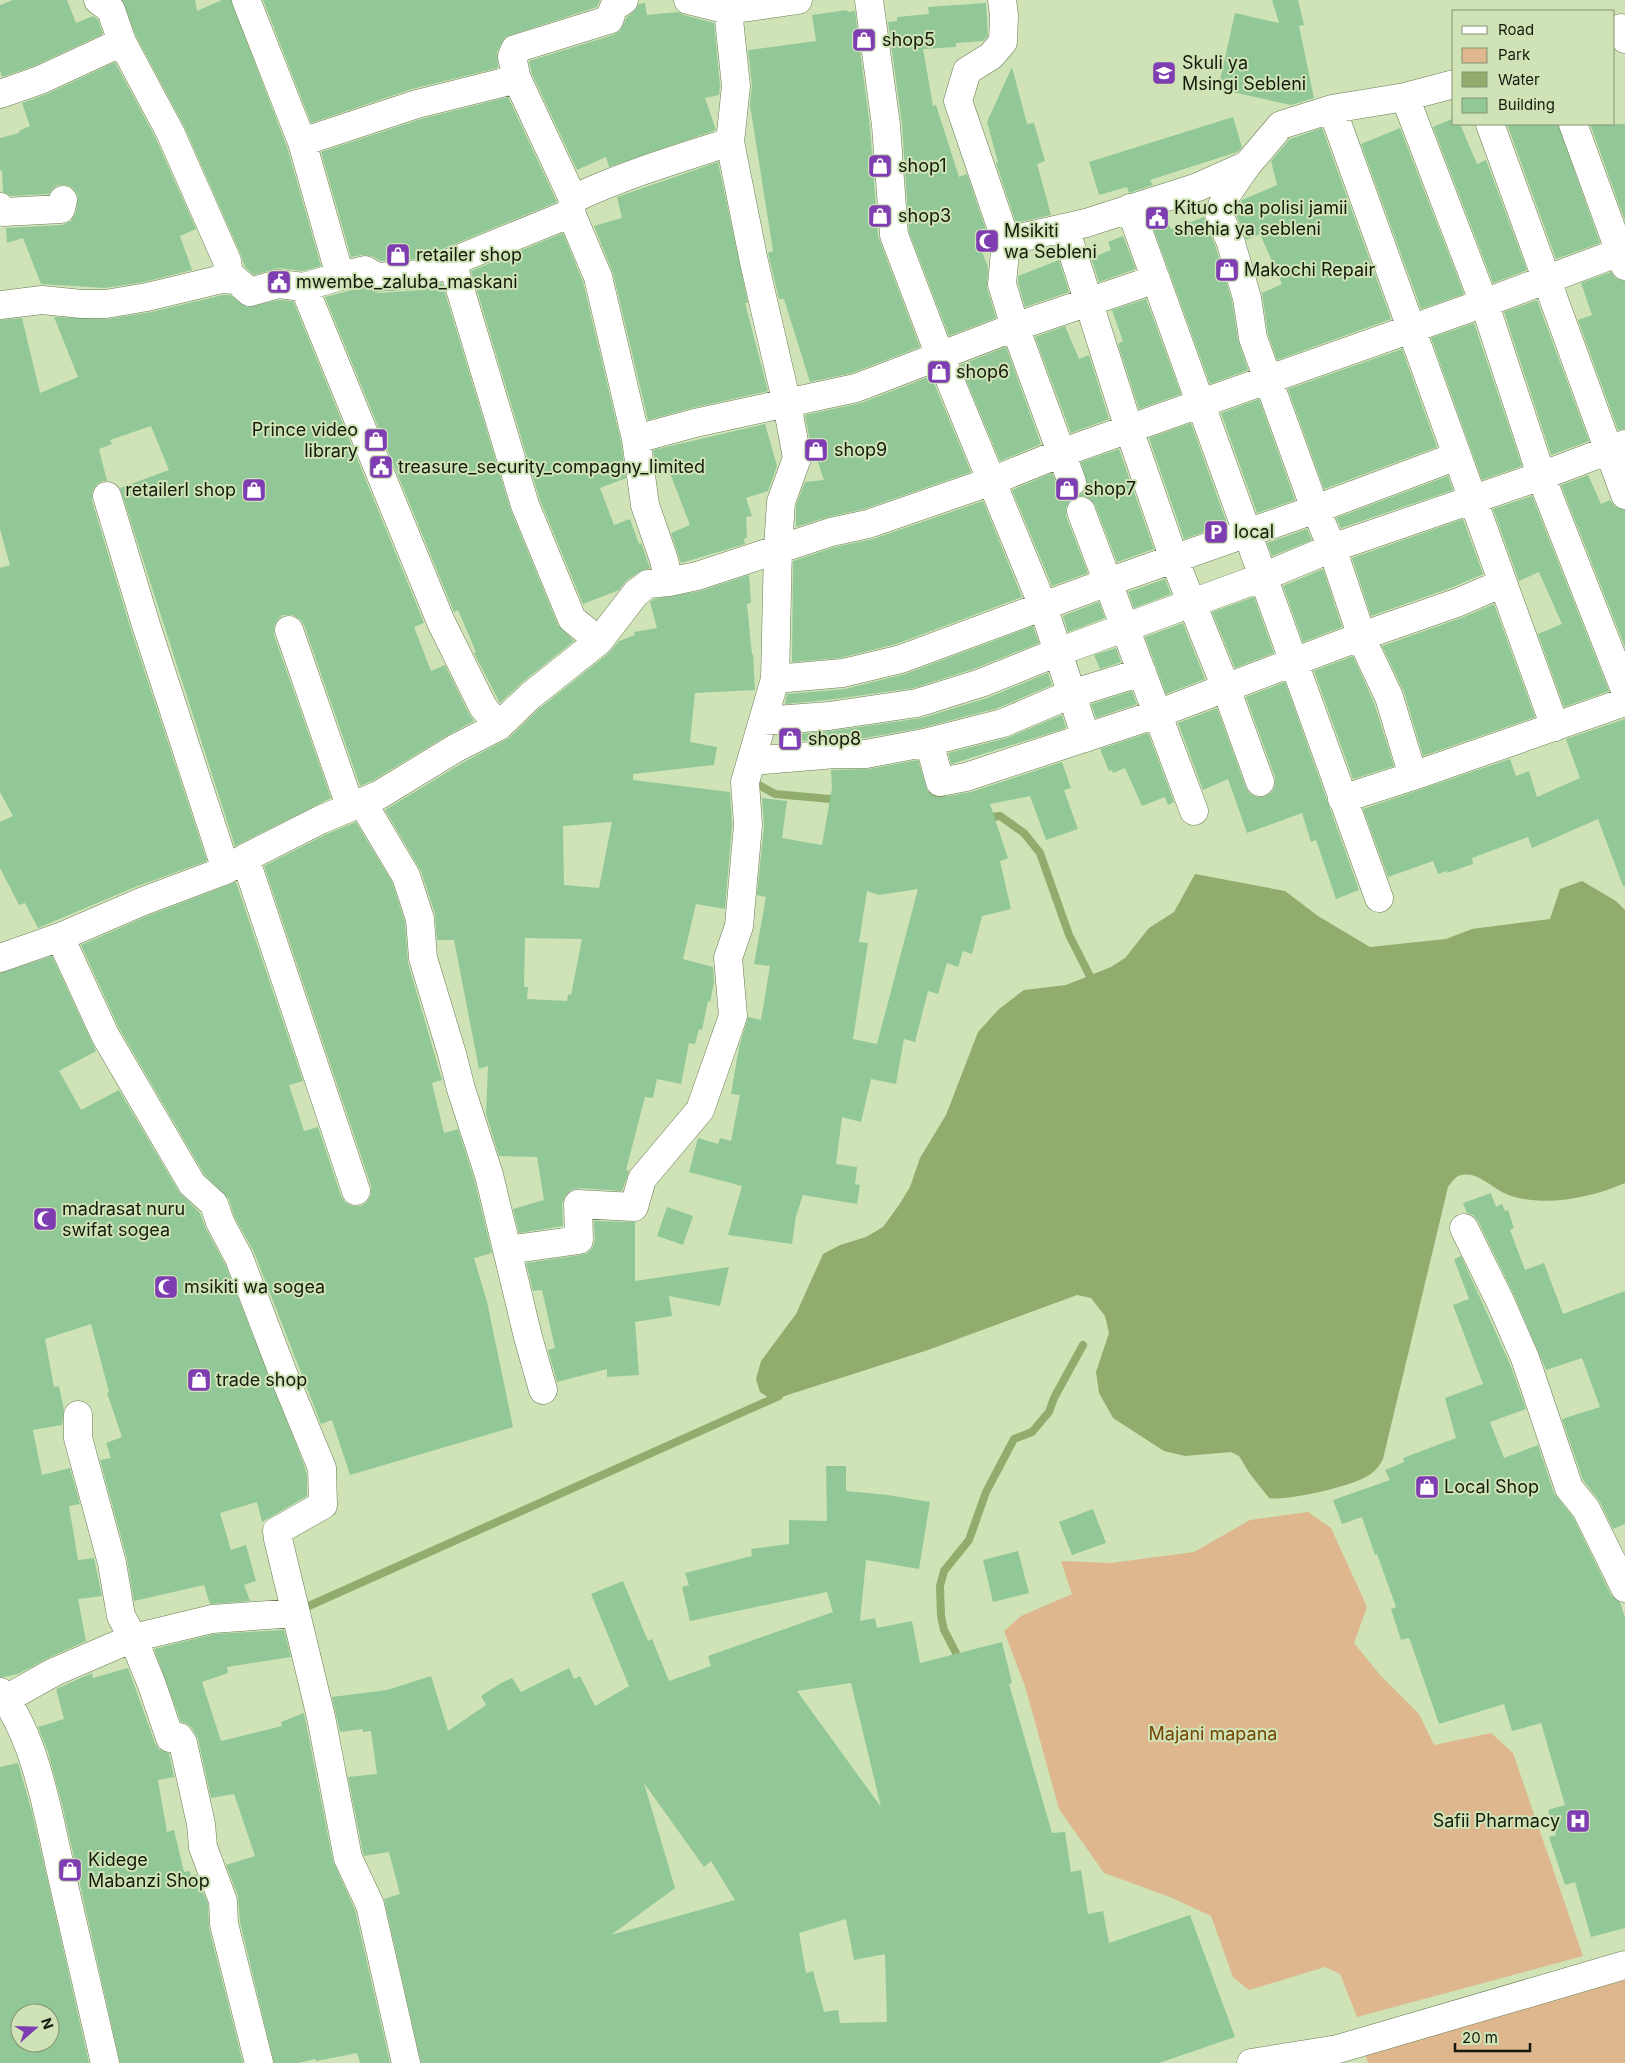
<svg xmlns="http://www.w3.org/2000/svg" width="1625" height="2063" font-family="Inter,sans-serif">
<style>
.green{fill:#deb78f}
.water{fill:#92ac6e}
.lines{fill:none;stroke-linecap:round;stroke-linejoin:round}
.stream{stroke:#92ac6e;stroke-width:8}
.building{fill:#92c897;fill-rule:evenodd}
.minor-casing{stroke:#6b7c54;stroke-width:29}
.minor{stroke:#fff;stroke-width:28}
.labels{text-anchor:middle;stroke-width:4;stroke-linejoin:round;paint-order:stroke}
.poi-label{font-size:18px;fill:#151b0b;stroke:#cfe3b7;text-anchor:start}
.park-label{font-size:18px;fill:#744502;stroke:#cfe3b7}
</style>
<rect width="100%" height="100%" fill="#cfe3b7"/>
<path class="green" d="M1308,1512L1331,1528L1367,1607L1354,1643L1380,1675L1419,1714L1434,1745L1491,1733L1513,1753L1583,1956L1357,2017L1340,1974L1325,1967L1249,1990L1233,1977L1211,1916L1170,1897L1104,1873L1059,1809L1025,1686L1004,1631L1021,1616L1072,1594L1061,1561L1111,1563L1194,1552L1250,1520Z
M1625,1980V2063H1368L1365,2055Z"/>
<path class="water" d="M1195,874L1285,891L1318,916L1370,947L1446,939L1472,929L1550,919L1560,889L1582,881L1616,901L1625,910V1183C1591,1198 1539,1209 1504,1193C1491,1187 1478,1172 1462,1175C1455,1176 1452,1182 1448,1187L1383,1459C1379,1467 1373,1474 1364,1478C1346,1487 1289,1501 1269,1498L1250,1474L1239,1456L1231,1452L1185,1456L1164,1451L1113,1418L1099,1393L1096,1372L1109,1333L1105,1316L1091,1298L1077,1295L928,1350L772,1400L760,1392L756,1379L761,1361L796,1314L823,1254L840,1245L866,1237L883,1227L899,1205L910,1187L920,1158L946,1115L978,1032L999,1009L1024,990L1066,985L1111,967L1125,958L1149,928L1174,912Z"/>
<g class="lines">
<path class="stream" d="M750,780L775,794L830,799L839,797
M923,795L941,797L945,804
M984,818L1000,816L1024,833L1040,853L1069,935L1094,984
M299,1608L302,1609L779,1396
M956,1663V1653L944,1630L941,1616L940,1586L944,1571L969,1540L986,1492L1014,1439L1032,1432L1049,1412L1054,1398L1083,1345"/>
</g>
<path class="building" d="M13,0H67L76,23L93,16L98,20L103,34L34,66L2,77L0,70V5Z
M122,0H195L197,11L222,0H231L287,147L321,266L303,271L279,268L254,275L245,267L241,255L184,126L136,36Z
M263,0H600L597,7L505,37L497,52L498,68L412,89L311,123Z
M1272,0H1298L1304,25L1299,26L1314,98L1291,105L1218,89L1235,13L1279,23Z
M645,3L647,15L678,12L684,15L714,23L720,86L719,95L705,98L716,130L609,167L606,157L577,170L532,74L529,61L613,35L620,31L627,17L633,12L639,4Z
M986,3L988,36L983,41L956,43V47L923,49L933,106L936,105L959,177L967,174L987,233L979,235L981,240L978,241L988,267L987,288L996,318L949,336L909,232L902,124L888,22L897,21V17L929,14L928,7Z
M847,10L848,12L855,11L870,127L878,236L920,347L852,373L810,382L784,299H779L768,253L773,251L750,105L752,85L748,50L816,41L812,15Z
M115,62L156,139L196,229L180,236L192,270L144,282L105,288L41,284L23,238L7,243L6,228L62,225L71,221L76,212L78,196L73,188L66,185H58L52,189L49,194L11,196L3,192L2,170L0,171V138L19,133V131L30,126L22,103L47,94Z
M1012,67L1027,124L1034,123L1045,161L1037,164L1051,215L1016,223L996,163L998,162L987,122Z
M508,97L557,202L418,259L381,261L372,256L362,255L351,257L321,152L421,119Z
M1233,117L1242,147L1237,152L1150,180L1153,185L1129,193L1127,187L1099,195L1089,162Z
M1454,118V124H1460L1477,164L1486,160L1527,270L1493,283L1433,127Z
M1507,124H1558L1600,243L1556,259Z
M1590,124H1625V221Z
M1322,128L1391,319L1277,360L1268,334L1262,293L1282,284L1260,234L1246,240L1236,214L1242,200L1277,185L1271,161L1290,139Z
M1400,128L1464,294L1421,309L1361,144Z
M718,162L748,303H745L768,391L692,408L648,420L613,273L594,226L622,218L617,197Z
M1165,214L1171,229L1204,217L1216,248L1232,301L1238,340L1248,370L1210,384L1150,219Z
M563,233L583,282L621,442L626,478L600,488L614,525L630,519L639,544L641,543L650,568L639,572L626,581L619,590L583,604L540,500L471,271Z
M1123,236L1136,269L1099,282L1091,258L1111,250L1108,242Z
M1059,260L1069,292L1025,307L1018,282V276Z
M1611,272L1615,278L1625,281V429L1618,430L1578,320L1592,315L1581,283Z
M442,283L511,511L558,625L574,641L520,684L500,703L474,653L476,652L458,610L454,612L325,297L363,287L378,293L423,290Z
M223,295H230L247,307L279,300L293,301L424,623L414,627L431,671L445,665L469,714L474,721L448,735L372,781L360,786L304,625L300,619L292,615H283L278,619L274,627V635L331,798L235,846L120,488L169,470L151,426L110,440L112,444L99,449L107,481H102L95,486L92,493V501L131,630L207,861L135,887L38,928L25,903L19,905L0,868V822L13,816L0,792V568L10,565L0,529V320L22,318L40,393L78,377L54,317L108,319L151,312Z
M1146,299L1181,394L1139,409L1118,344L1123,341L1112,310Z
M1537,300L1589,441L1551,455L1504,312Z
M1474,323L1522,466L1482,480L1431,338Z
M1065,326L1079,359L1089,355L1109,419L1071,433L1035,337Z
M1006,347L1041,444L1000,461L960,365Z
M1402,349L1437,447L1324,489L1288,389Z
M931,376L971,472L864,509L828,517L796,527V505L805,482L824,480L809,436L805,415L861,403Z
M1259,399L1295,500L1257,513L1221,413Z
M1191,423L1227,524L1184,539L1149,438Z
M765,424L777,466L768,491L746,498L752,516L746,517L747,537L744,539L745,544L681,563L671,533L690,525L668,468L660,471L658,466L656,467L653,450Z
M1119,449L1154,549L1117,562L1095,505L1090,499L1084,496H1078L1084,492L1087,484L1081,462Z
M1052,473L1062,494L1069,497H1075L1069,502L1066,508V516L1088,573L1052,586L1012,490Z
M1588,475L1601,504L1610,500L1615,507L1625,510V647L1561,485Z
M1448,476L1453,490L1341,528L1336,518Z
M1532,496L1609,691L1564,707L1538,634L1562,624L1539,572L1519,581L1493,509Z
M983,501L1022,597L896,644L840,658L792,662L793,561L835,547L873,539Z
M1463,519L1483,574L1453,587L1371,616L1352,558Z
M1307,529L1312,540L1272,556L1267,543Z
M1323,569L1342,627L1303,642L1283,586Z
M749,575L751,603L747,604L752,655L753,654L755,690L695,693L690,742L717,747L714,765L633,774V780L730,792L732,825L725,909L696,904L683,959L713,967L714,982L710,1002L708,1001L702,1030L699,1029L695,1044L689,1043L681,1084L657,1079L653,1098L645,1097L626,1170L629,1171L622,1191L579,1188L571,1190L565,1196L562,1204L563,1226L519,1233L513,1209L544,1200L537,1157L499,1156L486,1114L488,1066L479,1069L454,940H437L435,914L421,871L385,810L464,762L509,738L540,708L609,653L619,641L635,635L634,632L657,628L650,602L654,599L700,591ZM612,822L599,888L564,885L563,826ZM525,938L582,939L571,995L568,994L567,1001L527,999L528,987H524Z
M1165,579L1171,594L1134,608L1128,592Z
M1254,597L1274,653L1235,668L1212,612Z
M1099,602L1105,618L1068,632L1063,616Z
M1494,604L1535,717L1423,756L1404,692L1382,646L1464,617Z
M1183,623L1205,679L1166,694L1145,637Z
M1033,626L1039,643L976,668L914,688L827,700L785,704L787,694L845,689L905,674Z
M1116,648L1121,662L1100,669L1094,655Z
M1353,656L1374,703L1394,766L1353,779L1314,671Z
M1048,673L1052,685L998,708L921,728L865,738H834L790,742L789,735L831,731L922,718L987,698Z
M1285,682L1359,890L1336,899L1316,840L1311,842L1302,813L1247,833L1228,779L1203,790L1178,723L1217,708L1246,788L1250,794L1257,797L1266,796L1272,792L1275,785V777L1246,697Z
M1132,691L1137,704L1096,718L1091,704Z
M1062,715L1066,728L951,764L948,753L1007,738Z
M1625,719V886H1623L1598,819L1532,848L1528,837L1472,858L1473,864L1447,873V871L1438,874L1433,861L1388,877L1363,809L1510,759L1516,776L1529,771L1537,797L1580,778L1566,739Z
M1148,733L1174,802L1168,805L1165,797L1142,806L1125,768L1113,773L1112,770L1109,771L1100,749Z
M918,760L928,792L935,797H942L971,792L1062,762L1071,788L1064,790L1078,829L1046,840L1030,796L990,804L1008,858L1000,861L1011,909L982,916L972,954L963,951L958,967L947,963L938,994L928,991L915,1042L904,1039L896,1084L871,1079L861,1122L842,1117L836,1164L857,1167L855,1184L860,1185L857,1204L803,1195L796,1216L792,1244L728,1235L742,1186L689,1172L698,1138L718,1144L720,1138L731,1141L740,1095L731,1094L739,1047L748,1017L761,1020L770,966L754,964L766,897L757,895L764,826L762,798L787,801L782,838L822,845L832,788L831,770L869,769ZM918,889L877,1044L853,1039L868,943L859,942L867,891L879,895Z
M356,822L392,882L405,922L408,963L442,1080L432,1083L444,1133L458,1129L474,1179L492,1253L474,1258L487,1302L513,1427L350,1475L332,1420L321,1424L254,1252L234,1216L229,1199L204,1174L119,1028L81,945L147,916L236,882L303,1081L289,1085L304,1131L318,1127L341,1196L345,1202L352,1206H361L367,1202L371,1195V1186L264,866L327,834Z
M52,956L96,1051L59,1071L81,1110L119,1090L179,1192L200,1213L206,1229L225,1264L303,1462L307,1476V1496L262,1522L257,1502L220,1513L231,1550L246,1545L256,1581L244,1585L250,1601L210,1604L204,1585L134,1601L127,1559L100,1460L111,1458L106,1443L122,1437L107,1393L109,1392L91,1324L45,1339L54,1387L59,1386L64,1410L62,1425L33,1430L42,1475L70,1468L80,1504L69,1506L78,1560L94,1558L102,1596L78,1599L86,1641L48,1658L18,1674L4,1677H0V973Z
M1491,1193L1496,1207L1502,1204L1505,1211L1508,1210L1514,1228L1510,1230L1525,1270L1544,1263L1563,1314L1625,1291V1524L1613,1529L1600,1502L1583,1480L1562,1419L1600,1407L1582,1358L1546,1370L1514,1295L1478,1221L1473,1215L1467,1213L1463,1203Z
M667,1207L693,1216L683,1245L657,1236Z
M594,1221L635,1222V1281L729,1267L720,1306L669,1296L672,1316L635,1322L639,1375L607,1377V1369L557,1382L548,1350L555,1348L542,1290L533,1291L526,1263L581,1255L588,1253L593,1247L595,1240Z
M1461,1256L1510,1364L1526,1409L1490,1422L1504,1458L1538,1445L1554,1493L1573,1517L1611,1595L1620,1602L1625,1618V1928L1591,1937L1575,1882L1565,1885L1549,1837L1556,1835L1548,1810L1565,1805L1541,1723L1512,1731L1504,1704L1439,1724L1411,1643L1409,1638L1401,1640L1391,1609L1396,1607L1377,1554L1375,1555L1362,1517L1342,1524L1333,1500L1390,1480L1385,1470L1404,1462L1403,1458L1456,1438L1445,1398L1483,1384L1453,1305L1469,1299L1454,1259Z
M826,1466H846V1491L888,1495L930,1502L919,1569L866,1560L860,1621L875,1618L877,1628L912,1621L920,1663L1002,1642L1012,1683L1009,1684L1052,1833L1065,1832L1071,1872L1081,1870L1088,1914L1103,1911L1109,1943L1190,1915L1235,2037L1159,2063H421L384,1899L400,1894L389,1852L364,1856L363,1853L348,1777L377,1774L371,1731L363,1732V1729L340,1732L332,1697L387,1690L431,1676L448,1731L486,1705L481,1696L501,1683L512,1678L521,1692L569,1668L574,1679L580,1676L595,1706L629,1686L591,1594L623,1581L648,1641L652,1639L669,1681L711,1666L708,1656L833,1612L827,1592L690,1621L682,1587L689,1585L685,1573L752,1556L751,1549L789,1544V1520L827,1521ZM851,1683L881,1807L797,1691ZM644,1783L704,1867L711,1861L735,1900L611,1935L675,1888ZM846,1919L854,1960L885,1954L887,2022L840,2023L838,2010L824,2012L813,1971L806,1973L799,1933Z
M1093,1509L1106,1543L1072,1555L1059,1522Z
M1018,1551L1029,1593L993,1602L983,1560Z
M284,1630L291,1657L227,1667L228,1673L202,1682L221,1741L282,1726L281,1722L304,1713L333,1861L355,1910L390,2063H360L357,2053L316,2061L315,2059L298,2063H274L240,1922L238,1896L226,1865L255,1856L234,1794L211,1798L198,1739L192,1728L186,1723L181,1722L154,1649L214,1634Z
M128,1668L155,1743L159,1749L169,1753L174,1777L158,1780L167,1832L174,1830L184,1872L190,1871L191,1876L196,1874L208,1904L209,1928L243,2063H120L62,1804L48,1752L38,1727L64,1719L56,1689L92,1673L93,1678Z
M18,1763L32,1812L89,2063H0V1767ZM20,2013H50V2043H20Z"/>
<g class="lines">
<defs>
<path id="minor" d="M98,0L111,10L122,42L170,132L227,261L229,274L250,292L278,284L304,287L340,276L365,270L377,277L422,274L571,213L573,199C623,175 677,159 730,142
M246,0L302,142L340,276
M688,0L728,10L798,0
M869,0L886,125L894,235L940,356L1043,606L1086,738
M1002,0L1004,15L1003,42L991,56L967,71L958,101L1006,241L1086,223L1198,187L1247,165L1281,125L1332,109L1405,97L1454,84
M1621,28L1625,39
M517,79L512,57L515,49L605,21L609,20L614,7L624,0
M0,94L40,80L122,42
M1405,97L1487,311L1544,484L1625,690
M1332,109L1555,727
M1490,124L1625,495
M1573,124L1625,266
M302,142L417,104L517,79L573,199
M1247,165L1227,194L1219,214L1231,243L1247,298L1253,338L1310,495L1332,548L1365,646L1389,697L1413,776
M0,207L4,212L61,209L63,200
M1130,208L1379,898
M571,213L598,277L636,439
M1065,228L1129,429L1174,559L1226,688L1260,782
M1006,241L1002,284L1015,327L1072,482
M452,262L525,505L572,619L599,641
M304,287L441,622L483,707L499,726
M0,305L42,300L82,304H106L147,297L222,279L235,280
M1081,511L1194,811
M669,582L697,576L831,532L868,524L992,481L1061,453L1484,303L1625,250
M289,630L350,806
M775,679L843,673L901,659L1108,582L1316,509L1457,456
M763,721L829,716L917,703L981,683L1058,652L1263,577L1332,548L1541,476L1625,444
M929,742L940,782L966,777L1157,714L1362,636L1459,602L1503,583
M752,761L835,754H866L924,743L1003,723L1071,694L1142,672
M1342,799L1413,776L1625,702
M362,802L406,876L420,919L423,958L452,1054L461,1089L489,1175L528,1337L543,1390
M245,858L356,1191
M226,870L245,858L320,820L379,795L456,748L499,726L530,696L599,641L636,593L648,584L669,582L664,560L645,505L636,439L695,423L856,388L1015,327L1156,279
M60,937L105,1035L192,1184L214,1204L220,1222L239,1258L286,1381L322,1468L323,1505L277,1531L278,1539L321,1717L348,1858L370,1905L406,2063
M0,958L60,937L141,902L226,870L146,625L107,496
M1464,1228L1500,1301L1525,1358L1569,1488L1586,1509L1625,1588
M508,1250L579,1240L578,1204L634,1207L642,1179L700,1110L733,1016L728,958L739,926L748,825L745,782L775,679L778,548L781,502L797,458L787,404L754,262L730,142L736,86L728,10
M78,1415V1438L112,1563L121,1616L133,1638L152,1685L170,1738L179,1737L183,1743L201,1824L203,1847L223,1901L224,1924L259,2063
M0,1692C37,1738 50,1824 63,1881C77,1942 91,2002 105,2063
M0,1701L6,1699L54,1672L133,1638L212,1619L296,1613
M1251,2063L1338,2049L1625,1965"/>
</defs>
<use href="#minor" class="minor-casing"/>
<use href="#minor" class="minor"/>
</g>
<defs>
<symbol id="shop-square" viewBox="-11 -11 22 22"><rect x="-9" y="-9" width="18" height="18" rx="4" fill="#7f3db2" stroke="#cfe3b7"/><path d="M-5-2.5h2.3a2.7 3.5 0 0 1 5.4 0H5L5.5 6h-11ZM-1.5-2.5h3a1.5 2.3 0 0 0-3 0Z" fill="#fff"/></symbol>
<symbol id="school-square" viewBox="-11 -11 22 22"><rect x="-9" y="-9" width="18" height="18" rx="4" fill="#7f3db2" stroke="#cfe3b7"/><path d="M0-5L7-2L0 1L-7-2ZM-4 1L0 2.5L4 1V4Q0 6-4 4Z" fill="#fff"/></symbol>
<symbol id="civic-square" viewBox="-11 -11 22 22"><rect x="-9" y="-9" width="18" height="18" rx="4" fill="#7f3db2" stroke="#cfe3b7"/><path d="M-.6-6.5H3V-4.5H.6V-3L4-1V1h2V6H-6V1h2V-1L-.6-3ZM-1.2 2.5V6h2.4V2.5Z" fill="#fff"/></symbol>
<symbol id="mosque-square" viewBox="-11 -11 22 22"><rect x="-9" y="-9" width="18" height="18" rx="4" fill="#7f3db2" stroke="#cfe3b7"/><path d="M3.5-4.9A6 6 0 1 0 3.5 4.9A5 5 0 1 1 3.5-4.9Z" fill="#fff"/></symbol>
<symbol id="parking-square" viewBox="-11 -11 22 22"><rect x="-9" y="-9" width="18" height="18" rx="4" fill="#7f3db2" stroke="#cfe3b7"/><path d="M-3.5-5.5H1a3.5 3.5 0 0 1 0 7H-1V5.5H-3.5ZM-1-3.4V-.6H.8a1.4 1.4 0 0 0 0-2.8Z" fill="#fff"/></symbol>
<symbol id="hospital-square" viewBox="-11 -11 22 22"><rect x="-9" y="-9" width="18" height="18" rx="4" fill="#7f3db2" stroke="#cfe3b7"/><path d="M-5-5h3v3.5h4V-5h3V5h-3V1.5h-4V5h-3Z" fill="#fff"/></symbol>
</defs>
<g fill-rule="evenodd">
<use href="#shop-square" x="850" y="26" width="28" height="28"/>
<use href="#school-square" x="1150" y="59" width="28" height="28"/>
<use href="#shop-square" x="866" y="152" width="28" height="28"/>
<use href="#shop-square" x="866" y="202" width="28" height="28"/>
<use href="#civic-square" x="1143" y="204" width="28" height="28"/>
<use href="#mosque-square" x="973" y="227" width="28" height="28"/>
<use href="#shop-square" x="384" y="241" width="28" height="28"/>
<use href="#shop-square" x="1213" y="256" width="28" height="28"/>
<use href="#civic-square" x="265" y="268" width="28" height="28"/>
<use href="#shop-square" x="925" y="358" width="28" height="28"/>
<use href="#shop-square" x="362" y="426" width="28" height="28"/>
<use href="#shop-square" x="802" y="436" width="28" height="28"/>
<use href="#civic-square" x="367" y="453" width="28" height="28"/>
<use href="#shop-square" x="1053" y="475" width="28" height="28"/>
<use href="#shop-square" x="240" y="476" width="28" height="28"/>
<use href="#parking-square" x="1202" y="518" width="28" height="28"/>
<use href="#shop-square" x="776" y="725" width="28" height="28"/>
<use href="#mosque-square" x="31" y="1205" width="28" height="28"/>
<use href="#mosque-square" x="152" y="1273" width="28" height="28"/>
<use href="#shop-square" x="185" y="1366" width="28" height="28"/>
<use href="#shop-square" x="1413" y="1473" width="28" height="28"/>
<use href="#hospital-square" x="1564" y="1807" width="28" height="28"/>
<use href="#shop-square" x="56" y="1856" width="28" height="28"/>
</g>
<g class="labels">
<g class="poi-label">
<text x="882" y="46">shop5</text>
<text x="1182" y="69">Skuli ya<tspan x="1182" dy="21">Msingi Sebleni</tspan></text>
<text x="898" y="172">shop1</text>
<text x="1174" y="214">Kituo cha polisi jamii<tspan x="1174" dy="21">shehia ya sebleni</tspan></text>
<text x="898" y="222">shop3</text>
<text x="1004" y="237">Msikiti<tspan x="1004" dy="21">wa Sebleni</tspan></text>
<text x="416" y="261">retailer shop</text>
<text x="1244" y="276">Makochi Repair</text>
<text x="296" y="288">mwembe_zaluba_maskani</text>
<text x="956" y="378">shop6</text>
<text x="358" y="436" text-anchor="end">Prince video<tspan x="358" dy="21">library</tspan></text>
<text x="834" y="456">shop9</text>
<text x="398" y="473">treasure_security_compagny_limited</text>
<text x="1084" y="495">shop7</text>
<text x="236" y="496" text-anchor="end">retailerl shop</text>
<text x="1234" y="538">local</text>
<text x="808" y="745">shop8</text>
<text x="62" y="1215">madrasat nuru<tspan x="62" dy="21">swifat sogea</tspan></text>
<text x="184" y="1293">msikiti wa sogea</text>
<text x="216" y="1386">trade shop</text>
<text x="1444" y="1493">Local Shop</text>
<text x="1560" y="1827" text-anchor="end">Safii Pharmacy</text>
<text x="88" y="1866">Kidege<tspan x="88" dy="21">Mabanzi Shop</tspan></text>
</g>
<g class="park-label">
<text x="1213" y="1740">Majani mapana</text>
</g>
</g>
<rect x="1452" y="10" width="162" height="115" fill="#cfe3b7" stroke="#859372"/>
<rect x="1462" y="26" width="25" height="8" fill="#ffffff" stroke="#859372"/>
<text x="1498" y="35" font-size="15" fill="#151b0b">Road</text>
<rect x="1462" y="48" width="25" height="15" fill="#deb78f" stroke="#859372"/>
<text x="1498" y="60" font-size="15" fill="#151b0b">Park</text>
<rect x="1462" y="72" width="25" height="15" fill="#92ac6e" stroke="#859372"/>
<text x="1498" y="85" font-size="15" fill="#151b0b">Water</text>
<rect x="1462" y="98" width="25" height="15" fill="#92c897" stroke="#859372"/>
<text x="1498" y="110" font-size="15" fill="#151b0b">Building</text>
<g transform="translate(35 2028) rotate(70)"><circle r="24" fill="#cfe3b7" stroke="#859372"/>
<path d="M0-4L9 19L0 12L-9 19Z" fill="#7f3db2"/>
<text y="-8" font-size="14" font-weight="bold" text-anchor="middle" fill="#151b0b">N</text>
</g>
<path d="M1455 2043v8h75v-8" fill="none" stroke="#151b0b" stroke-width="2.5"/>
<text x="1462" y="2043" font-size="15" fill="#151b0b" stroke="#cfe3b7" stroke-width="4" paint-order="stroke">20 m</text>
</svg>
